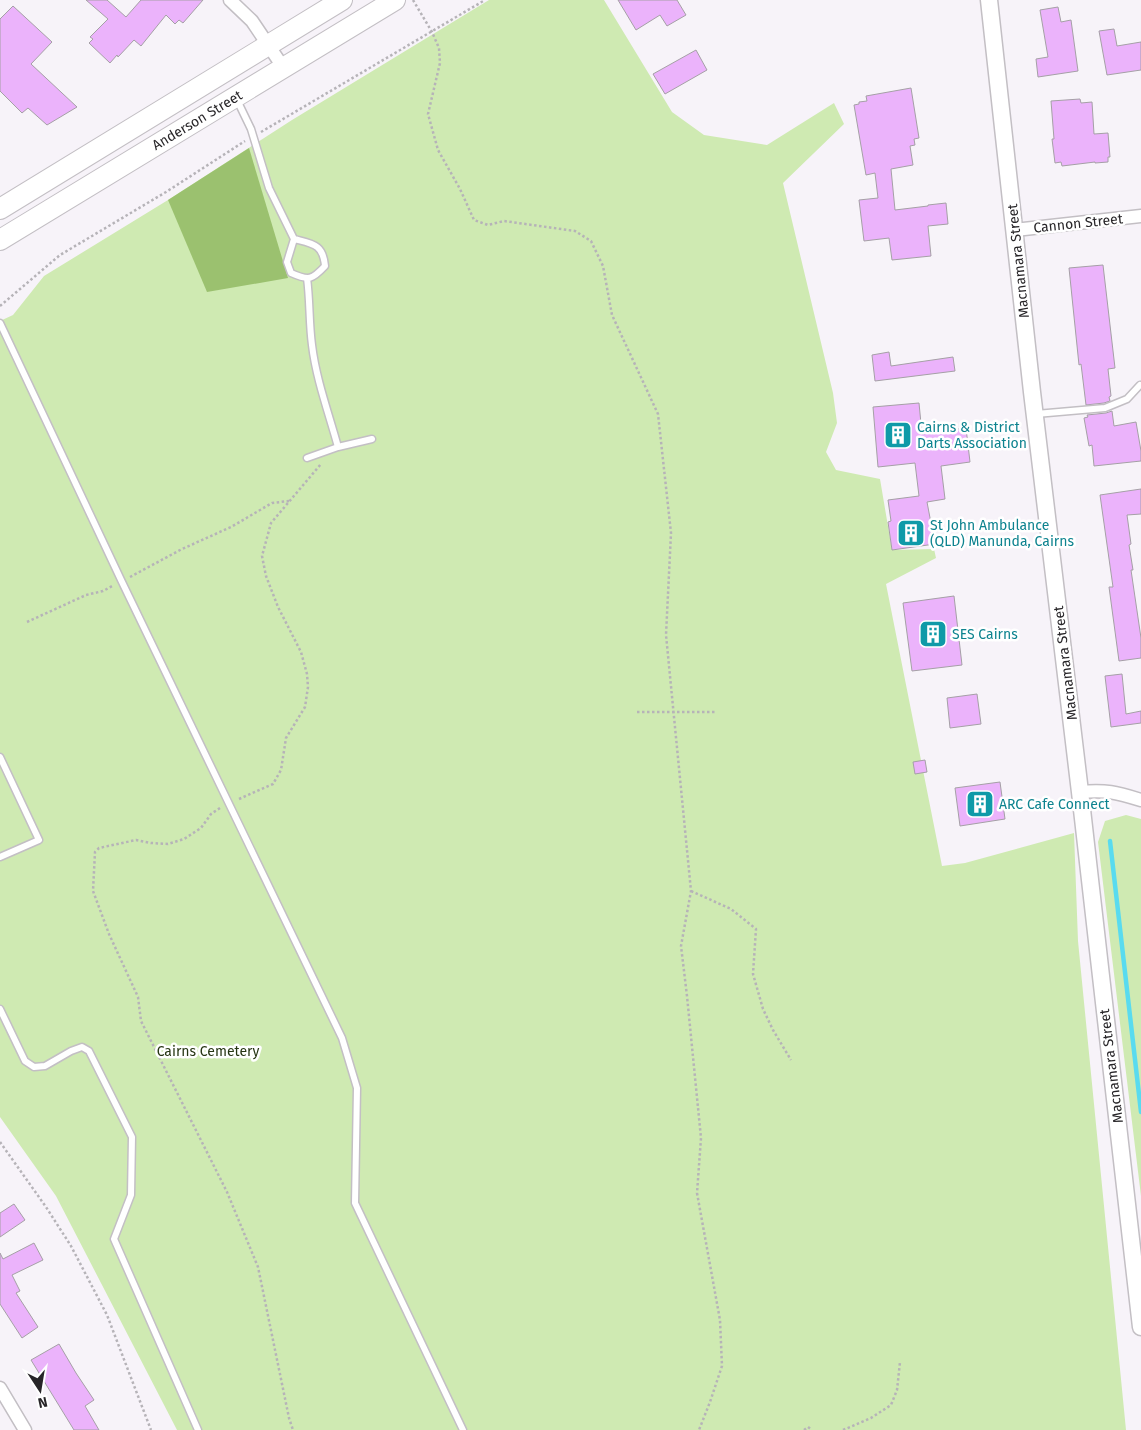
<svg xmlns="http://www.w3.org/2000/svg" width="1141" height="1430" font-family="'Fira Sans',sans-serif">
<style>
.green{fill:#cfeab2}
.forest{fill:#9bc16f}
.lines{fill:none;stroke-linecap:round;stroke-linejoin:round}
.stream{stroke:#59dbef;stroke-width:4.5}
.building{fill:#ebb3fb;stroke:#a5a0a6}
.service-casing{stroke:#c3bfc4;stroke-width:9}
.minor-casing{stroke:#c3bfc4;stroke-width:15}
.tertiary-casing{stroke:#c3bfc4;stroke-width:19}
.primary-casing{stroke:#c3bfc4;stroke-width:22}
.path{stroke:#b6b3b8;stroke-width:2.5;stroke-dasharray:2.5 2.5;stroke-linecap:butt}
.service{stroke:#fff;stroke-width:6}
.minor{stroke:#fff;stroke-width:12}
.tertiary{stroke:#fff;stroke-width:16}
.primary{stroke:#fff;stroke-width:20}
.labels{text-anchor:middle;stroke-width:5;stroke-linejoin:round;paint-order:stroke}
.street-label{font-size:14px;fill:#272528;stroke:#fff}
.culture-label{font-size:14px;fill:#0d838f;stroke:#fff;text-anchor:start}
.park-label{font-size:14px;fill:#273614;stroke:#fff}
</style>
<rect width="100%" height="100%" fill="#f7f3f9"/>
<path class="green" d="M489,0H604L672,112L704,135L767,145L834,103L844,124L783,183L833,393L837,423L826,452L836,470L880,479L892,550L934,549L936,558L886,584L942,866L965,863L1074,833L1078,941L1126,1430H177L56,1196L0,1117V321L13,315L44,276L168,200L292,120Z
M1126,815L1141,819V1196L1098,842L1105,821Z"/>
<path class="forest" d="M249,148L288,278L207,292L168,200Z"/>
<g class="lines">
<path class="stream" d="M1110,841L1141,1112"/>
</g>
<path class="building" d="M86,0H107L126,17L141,0H203L183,23L179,20L175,24L166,15L141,46L134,40L118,57L117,55L110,63L89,43L93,39L90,37L108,19Z
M618,0H677L686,15L667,26L660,15L636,30Z
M13,6L52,42L31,64L77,107L47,125L28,108L22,113L0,91V19Z
M1058,7L1061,22L1071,20L1078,71L1038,77L1036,59L1048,57L1040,10Z
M1114,29L1117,46L1141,42V70L1107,75L1099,31Z
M696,50L707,70L665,94L653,74Z
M911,88L919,138L914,139L915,145L910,146L913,165L891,169L895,210L928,206V205L946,203L948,224L928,226L931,256L892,260L889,238L864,241L859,200L878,198L875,173L866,175L854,105L859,104V102L867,101L866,96Z
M1080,99L1081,103L1092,102L1094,134L1108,133L1110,157H1108V162L1095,163V162L1062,166L1061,162L1055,163L1052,139H1054L1051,101Z
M1103,265L1115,368L1108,369L1111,396L1109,397L1110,401L1104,403L1086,405L1081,364L1079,365L1069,268Z
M889,352L891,366L953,357L955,371L875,381L872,355Z
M919,403L922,434L966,428L970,462L941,466L945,499L927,502L935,544L892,550L888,522L891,521L888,500L919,496L915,463L878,467L873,407Z
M1112,411L1114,426L1136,422L1141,451V461L1094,466L1092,445L1089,446L1084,418L1088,417L1087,415L1106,413Z
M1141,489V514L1127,515L1131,544L1129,545L1133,570H1131L1141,638V658L1119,661L1109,587H1113L1100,495Z
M954,596L962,665L912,671L903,603Z
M1122,674L1126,714L1141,711V723L1111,727L1105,676Z
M977,694L981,724L950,728L947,698Z
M925,760L927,772L915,774L913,762Z
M1000,782L1005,819L960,826L955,788Z
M14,1204L25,1220L0,1237V1213Z
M34,1243L43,1260L12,1275L20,1291L16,1293L38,1327L22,1338L0,1304V1253L3,1259Z
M59,1344L76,1373L94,1400L85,1406L99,1430H74L31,1360Z"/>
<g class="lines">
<defs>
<path id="service" d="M237,100L251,129L269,188L294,239C313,244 323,244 325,266C312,280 309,281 291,273L287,262L294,239
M307,278C310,300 309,323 312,345C316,379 329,414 338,447L372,439
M0,323L122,582L342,1038L357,1088L355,1203L463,1430
M1036,414L1105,408L1127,399L1140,385
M307,458L338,447
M0,757L39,840L0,857
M0,1009L25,1061L34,1067L45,1066L71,1051L82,1047L89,1051L132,1137L131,1195L114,1239L198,1430"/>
<path id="minor" d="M230,0L252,21L283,67
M1015,230L1141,216
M1080,792C1107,790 1115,792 1141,800
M0,1388L25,1430"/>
<path id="tertiary" d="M989,0L1032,392L1080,792L1141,1327"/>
<path id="primary" d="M0,209L342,0
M0,240L395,0"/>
</defs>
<use href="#service" class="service-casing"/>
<use href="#minor" class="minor-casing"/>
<use href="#tertiary" class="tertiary-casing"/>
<use href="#primary" class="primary-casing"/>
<path class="path" d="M413,0L432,32L439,48L440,63L428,114L438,150L460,189L474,220L488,225L504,221L575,231L591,241L603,266L612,315L658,414L671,533L666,635L691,891L681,946L687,996L701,1138L697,1193L720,1320L722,1366L710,1402L699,1430
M261,132L485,0
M0,306L60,255L166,192L245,141
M130,577L182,549L231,527L272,503L289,501
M27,622L86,595L103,591L114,585
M637,712H716
M239,799L273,784L281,770L286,738L305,707L308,687L307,674L301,652L278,607L266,576L262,556L271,523L321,464
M220,808L211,814L201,828L184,839L168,844L151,843L136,840L99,848L95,852L93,891L109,934L138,997L141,1021L227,1192L258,1267L289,1418L293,1430
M691,891L731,909L756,929L753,974L763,1009L773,1030L791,1060
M0,1142L46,1207L71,1246L107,1315L151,1430
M804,1430L808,1427L812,1430
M843,1430L871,1418L891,1405L897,1390L900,1362"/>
<use href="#service" class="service"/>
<use href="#minor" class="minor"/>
<use href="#tertiary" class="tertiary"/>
<use href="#primary" class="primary"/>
</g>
<defs>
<symbol id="building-square" viewBox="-11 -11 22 22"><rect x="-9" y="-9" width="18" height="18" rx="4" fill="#0f9aa8" stroke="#fff"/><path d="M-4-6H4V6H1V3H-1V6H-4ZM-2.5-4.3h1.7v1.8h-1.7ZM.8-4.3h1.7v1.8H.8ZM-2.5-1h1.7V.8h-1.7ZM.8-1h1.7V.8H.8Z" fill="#fff"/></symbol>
</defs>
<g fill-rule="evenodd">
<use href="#building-square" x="882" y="419" width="32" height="32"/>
<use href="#building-square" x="895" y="517" width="32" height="32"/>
<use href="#building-square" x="917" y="618" width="32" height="32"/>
<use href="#building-square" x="964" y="788" width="32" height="32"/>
</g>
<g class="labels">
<g class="street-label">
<text transform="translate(197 120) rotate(-31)" y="5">Anderson Street</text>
<text transform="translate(1078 223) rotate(-6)" y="5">Cannon Street</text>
<text transform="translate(1018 261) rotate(-96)" y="5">Macnamara Street</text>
<text transform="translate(1065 663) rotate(-97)" y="5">Macnamara Street</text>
<text transform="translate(1111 1066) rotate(-97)" y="5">Macnamara Street</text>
</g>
<g class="culture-label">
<text x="917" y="432">Cairns &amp; District<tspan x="917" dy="16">Darts Association</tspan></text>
<text x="930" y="530">St John Ambulance<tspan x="930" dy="16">(QLD) Manunda, Cairns</tspan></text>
<text x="952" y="639">SES Cairns</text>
<text x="999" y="809">ARC Cafe Connect</text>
</g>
<g class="park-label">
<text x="208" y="1056">Cairns Cemetery</text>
</g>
</g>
<g transform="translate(40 1390) rotate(168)" stroke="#ffffff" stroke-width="4" paint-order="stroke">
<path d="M0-4L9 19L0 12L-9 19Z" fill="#272528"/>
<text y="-8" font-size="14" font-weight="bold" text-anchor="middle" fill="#272528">N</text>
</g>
</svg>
